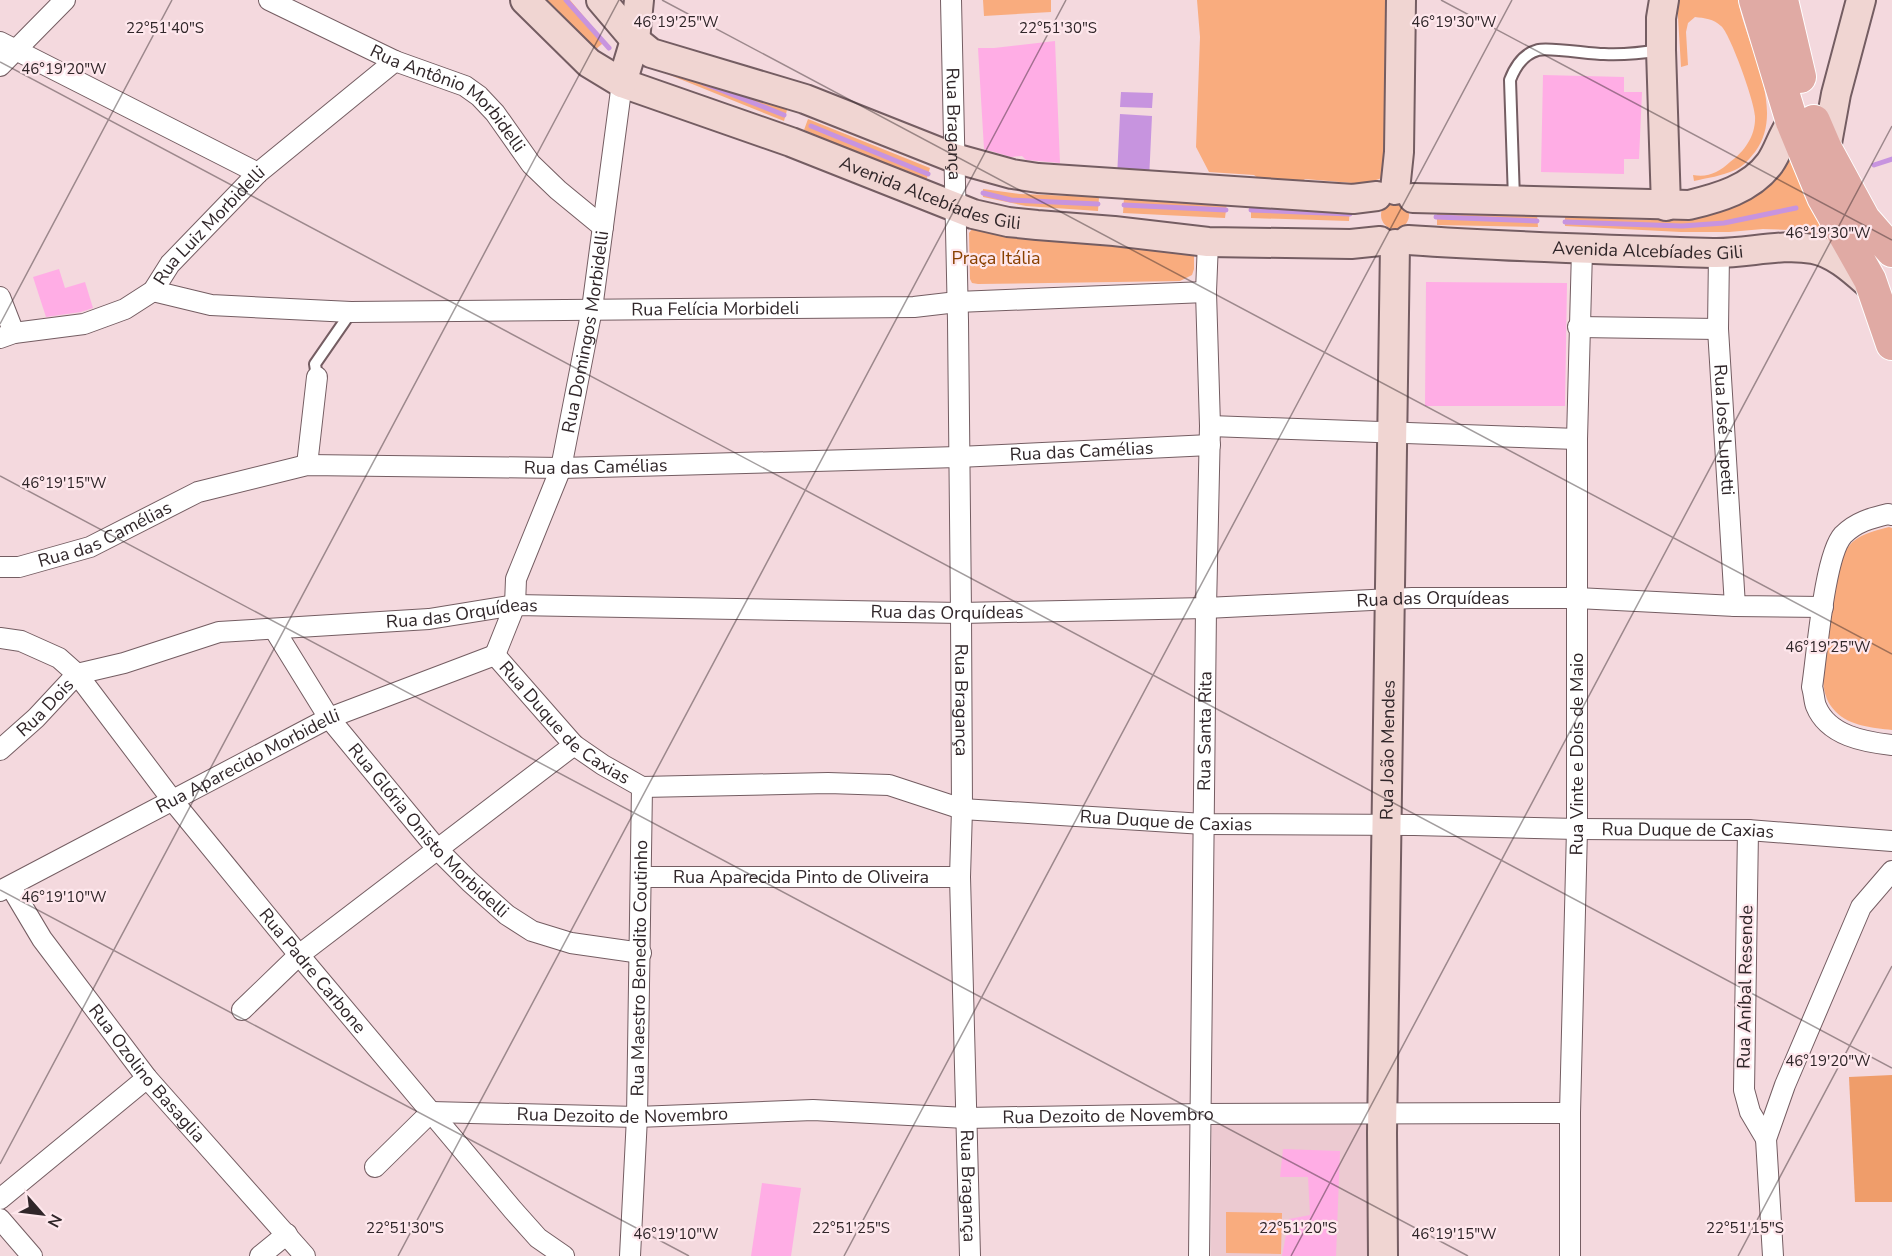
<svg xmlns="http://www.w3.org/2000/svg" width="1892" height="1256" font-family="'Nunito Sans',sans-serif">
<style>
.built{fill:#eccad1}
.green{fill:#f9ac7e}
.forest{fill:#ef9d6a}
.water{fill:#c794df}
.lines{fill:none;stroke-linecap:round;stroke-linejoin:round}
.stream{stroke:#c794df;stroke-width:5}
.building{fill:#ffade5}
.lane-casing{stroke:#745d62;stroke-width:14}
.street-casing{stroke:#745d62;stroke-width:22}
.secondary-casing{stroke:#745d62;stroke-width:32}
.primary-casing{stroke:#fff;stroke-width:34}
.lane{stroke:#fff;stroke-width:10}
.street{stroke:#fff;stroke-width:20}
.secondary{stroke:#f0d5d2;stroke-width:28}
.primary{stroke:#e0aaa4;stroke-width:32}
.ticks{fill:none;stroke:#302629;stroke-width:1.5;stroke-opacity:0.45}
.labels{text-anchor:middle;stroke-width:4.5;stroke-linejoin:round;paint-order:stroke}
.street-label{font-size:18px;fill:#302629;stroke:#fee7ec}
.park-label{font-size:18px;fill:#894000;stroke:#fee7ec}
.ticks-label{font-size:15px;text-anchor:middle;fill:#302629;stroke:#fee7ec;stroke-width:4.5;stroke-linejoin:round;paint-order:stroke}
</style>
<rect width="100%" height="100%" fill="#f4d9de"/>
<path class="built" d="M1212,1123H1373L1371,1256H1211Z"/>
<path class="green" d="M531,0H570L603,39L602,44L589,55Z
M983,0H1051V12L984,16Z
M1197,0H1388L1385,177L1364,184L1305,179L1301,182L1261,180L1254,175L1209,172L1196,147L1200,37Z
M1677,0H1738C1746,46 1787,109 1755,152C1750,158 1743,167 1735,170C1722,176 1707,178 1694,181L1693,175C1708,178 1719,172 1730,162C1745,151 1756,135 1755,116C1755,103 1730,33 1721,26C1714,19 1704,18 1695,17L1688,23L1686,32L1688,65L1681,67Z
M658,60L787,110L784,121L655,69Z
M808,119L930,168L926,181L804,130Z
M1786,152L1801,186L1838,243L1791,230L1763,229L1729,232H1681L1565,226V216C1619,218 1701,230 1748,199C1759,192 1777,164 1786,152Z
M983,189L1020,194L1099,197L1098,211L1026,206L983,197Z
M1124,198L1227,202L1225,218L1123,213Z
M1381 215a14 14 0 1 1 28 0a14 14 0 1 1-28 0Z
M1251,203L1350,207L1349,221L1251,218Z
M1437,212L1537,215L1538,227L1437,225Z
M977,228L1194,252V269L1192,275L1180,281L978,284L972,283L970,279L969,233L972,229Z
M1889,527L1892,528V730C1873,728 1850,726 1836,712C1832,708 1827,701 1826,696C1816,671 1831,570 1848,547C1858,534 1874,531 1889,527Z
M1226,1212L1282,1213L1281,1254L1226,1253Z"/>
<path class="forest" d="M1892,1075V1202H1855L1849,1077Z"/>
<path class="water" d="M1121,92L1153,93L1152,108L1120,107Z
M1120,114L1152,116L1149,180L1117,178Z"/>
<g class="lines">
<path class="stream" d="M566,0L609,48
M703,83L784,115
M811,126L928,174
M1874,165L1892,159
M983,193L1011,200L1098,204
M1124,205L1226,210
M1251,210L1350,214
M1436,217L1537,221
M1565,222L1682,226L1724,223L1796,208"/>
</g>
<path class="building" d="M1055,41L1060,163L1026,160L1022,156L1011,157L984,149L978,48H994Z
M1543,75L1624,77V92H1642L1639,159H1624V174L1541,172Z
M59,269L65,288L85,282L93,308L81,312L46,317L33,277Z
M1426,282L1567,283L1565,406H1425Z
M1283,1149L1340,1151L1336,1256H1282L1289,1219L1310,1215L1308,1177H1280Z
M762,1183L801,1188L791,1256H751Z"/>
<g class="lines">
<defs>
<path id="lane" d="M1514,199L1510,80C1515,67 1523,54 1538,50C1549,47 1590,54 1604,54C1623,55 1642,53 1661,50
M317,377L315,364L351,312"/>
<g id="street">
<path id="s1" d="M269,0L395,61L465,86L479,96L495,113L531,164L558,190L603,227"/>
<path id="s2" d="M951,0L958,321L961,613L962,809L960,877L970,1256"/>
<path d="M0,42L258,173"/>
<path d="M0,66L65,0"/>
<path id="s3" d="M1719,253L1718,329L1735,606"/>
<path id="s4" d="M153,291L211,305L351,312L914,307L957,302L1206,292"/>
<path d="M0,297L14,333"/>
<path d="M1578,327L1718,329"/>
<path id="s5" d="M0,338L14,333L84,324L125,309L153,291L170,264L258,173L395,61"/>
<path d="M1210,426L1577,439"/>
<path d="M307,465L317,377"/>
<path d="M1892,515L1888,514C1871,518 1856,522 1843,535C1824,556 1817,656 1812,687C1814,693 1814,701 1816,706C1828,736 1865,742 1892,745"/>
<path id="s6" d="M0,567H19L90,547L198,492L307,465L561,468L958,457L1210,445"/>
<path id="s7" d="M274,629L329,718L438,850L470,882L507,915L532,931L571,943L641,953"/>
<path id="s8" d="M0,638L21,641L59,658L77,674L173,801L299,955L513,1210L538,1238L564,1256"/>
<path id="s9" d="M495,655L574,745L603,765L642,787L828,783L889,785L962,809L1204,824L1414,825L1577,829L1748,830L1892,841"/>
<path id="s10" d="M495,655L515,605L516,579L561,468L592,309L622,83"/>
<path id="s11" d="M77,674L124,663L219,632L429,619L515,605L961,613L1206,608L1412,598H1577L1735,606L1823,607"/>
<path id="s12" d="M0,750L36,718L77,674"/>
<path d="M1748,830L1744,1090L1750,1112L1766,1139"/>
<path id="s13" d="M641,877H960"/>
<path id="s14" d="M11,887L42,939L147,1078L305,1256"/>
<path id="s15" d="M0,891L329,718L495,655"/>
<path d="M242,1010L299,955L574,745"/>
<path id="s16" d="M375,1167L431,1112L637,1117L813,1110L966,1118L1201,1114L1570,1113"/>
<path d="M0,1199L147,1078"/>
<path d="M0,1219L32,1256"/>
<path d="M260,1256L287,1234"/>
<path id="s17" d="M630,1256L637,1117L642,787"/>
<path id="s18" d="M1199,1256L1206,608L1210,426L1206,292L1208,242"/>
<path id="s19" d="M1570,1256V1113L1577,829V439L1582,250"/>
<path d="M1773,1256L1766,1139L1785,1085L1861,907L1892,871"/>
</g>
<g id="secondary">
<path id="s20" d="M525,0L589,63L622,83L791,142L973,214L1008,222L1037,225L1114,231L1208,242L1351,244L1380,241"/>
<path d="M601,0L635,40L651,53L805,99L954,158L1012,174L1038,178L1353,199L1377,196"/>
<path d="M1664,0L1661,18V50L1666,206"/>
<path d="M622,83L635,40L639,0"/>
<path d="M1826,149L1836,94L1861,0"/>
<path d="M1395,190L1399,152L1401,0"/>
<path d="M1413,198L1689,205C1718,198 1751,189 1770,163C1779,150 1782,135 1792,122"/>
<path id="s21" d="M1408,240C1510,247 1611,250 1713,253C1746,254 1780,243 1813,249C1835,253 1854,271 1870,285"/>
<path id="s22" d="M1383,1256L1382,1133L1395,244"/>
</g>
<path id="primary" d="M1755,0L1792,122L1823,197L1870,280L1892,344
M1782,0L1800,77
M1814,121L1826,149L1864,219L1892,251"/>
</defs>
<use href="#lane" class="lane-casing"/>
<use href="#street" class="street-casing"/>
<use href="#secondary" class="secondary-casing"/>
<use href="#primary" class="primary-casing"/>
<use href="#lane" class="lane"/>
<use href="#street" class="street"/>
<use href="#secondary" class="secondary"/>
<use href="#primary" class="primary"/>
</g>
<path class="ticks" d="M662,0L1892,654M1441,0L1892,240M0,62L1892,1068M0,324L172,0M0,476L1468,1256M0,890L689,1256M0,1164L619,0M398,1256L1066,0M844,1256L1512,0M1291,1256L1892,126M1738,1256L1892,966"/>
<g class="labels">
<g class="street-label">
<text dy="6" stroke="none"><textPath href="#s1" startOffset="207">Rua Antônio Morbidelli</textPath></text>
<text dy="6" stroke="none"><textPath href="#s2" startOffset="124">Rua Bragança</textPath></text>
<text dy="6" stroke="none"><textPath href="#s20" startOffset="456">Avenida Alcebíades Gili</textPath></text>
<text dy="6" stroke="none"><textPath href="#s5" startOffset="249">Rua Luiz Morbidelli</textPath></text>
<text dy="6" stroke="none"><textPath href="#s21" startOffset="240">Avenida Alcebíades Gili</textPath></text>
<text dy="6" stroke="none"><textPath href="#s4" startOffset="564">Rua Felícia Morbideli</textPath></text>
<text dy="6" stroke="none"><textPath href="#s10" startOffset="338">Rua Domingos Morbidelli</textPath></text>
<text dy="6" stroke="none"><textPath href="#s3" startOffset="177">Rua José Lupetti</textPath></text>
<text dy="6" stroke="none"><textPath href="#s6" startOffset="1101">Rua das Camélias</textPath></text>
<text dy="6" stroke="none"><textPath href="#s6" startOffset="615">Rua das Camélias</textPath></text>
<text dy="6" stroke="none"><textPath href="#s6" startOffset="111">Rua das Camélias</textPath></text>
<text dy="6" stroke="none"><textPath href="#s11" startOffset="1364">Rua das Orquídeas</textPath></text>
<text dy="6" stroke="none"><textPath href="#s11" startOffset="878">Rua das Orquídeas</textPath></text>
<text dy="6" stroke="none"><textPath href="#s11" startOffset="392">Rua das Orquídeas</textPath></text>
<text dy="6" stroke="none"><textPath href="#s2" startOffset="700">Rua Bragança</textPath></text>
<text dy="6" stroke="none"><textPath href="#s12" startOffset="62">Rua Dois</textPath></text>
<text dy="6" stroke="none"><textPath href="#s9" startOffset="98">Rua Duque de Caxias</textPath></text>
<text dy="6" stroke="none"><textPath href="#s18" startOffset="525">Rua Santa Rita</textPath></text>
<text dy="6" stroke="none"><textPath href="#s22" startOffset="506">Rua João Mendes</textPath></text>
<text dy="6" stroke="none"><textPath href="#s19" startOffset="502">Rua Vinte e Dois de Maio</textPath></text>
<text dy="6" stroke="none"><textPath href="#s15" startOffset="280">Rua Aparecido Morbidelli</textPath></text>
<text dy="6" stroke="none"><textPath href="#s9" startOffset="728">Rua Duque de Caxias</textPath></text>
<text dy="6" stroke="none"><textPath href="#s7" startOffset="255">Rua Glória Onisto Morbidelli</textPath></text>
<text dy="6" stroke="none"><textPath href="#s9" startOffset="1250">Rua Duque de Caxias</textPath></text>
<text dy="6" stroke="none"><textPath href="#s13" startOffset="160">Rua Aparecida Pinto de Oliveira</textPath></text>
<text dy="6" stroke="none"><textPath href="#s17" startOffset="288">Rua Maestro Benedito Coutinho</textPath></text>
<text dy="6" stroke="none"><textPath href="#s8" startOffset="466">Rua Padre Carbone</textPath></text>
<text transform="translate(1745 987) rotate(-89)" y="6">Rua Aníbal Resende</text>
<text dy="6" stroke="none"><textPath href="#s14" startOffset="231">Rua Ozolino Basaglia</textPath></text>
<text dy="6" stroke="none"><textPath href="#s16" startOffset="270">Rua Dezoito de Novembro</textPath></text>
<text dy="6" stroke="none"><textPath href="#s16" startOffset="756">Rua Dezoito de Novembro</textPath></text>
<text dy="6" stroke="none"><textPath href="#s2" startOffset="1186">Rua Bragança</textPath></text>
</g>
<g class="park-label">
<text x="996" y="264">Praça Itália</text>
</g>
</g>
<g class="ticks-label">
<text x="676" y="27">46°19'25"W</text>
<text x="1454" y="27">46°19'30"W</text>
<text x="165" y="33">22°51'40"S</text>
<text x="1058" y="33">22°51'30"S</text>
<text x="64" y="74">46°19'20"W</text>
<text x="1828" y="238">46°19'30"W</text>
<text x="64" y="488">46°19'15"W</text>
<text x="1828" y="652">46°19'25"W</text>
<text x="64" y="902">46°19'10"W</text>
<text x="1828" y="1066">46°19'20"W</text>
<text x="405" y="1233">22°51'30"S</text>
<text x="851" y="1233">22°51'25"S</text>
<text x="1298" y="1233">22°51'20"S</text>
<text x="1745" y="1233">22°51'15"S</text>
<text x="676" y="1239">46°19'10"W</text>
<text x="1454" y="1239">46°19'15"W</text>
</g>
<g transform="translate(42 1214) rotate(118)" stroke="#fee7ec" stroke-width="4.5" paint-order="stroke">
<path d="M0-4.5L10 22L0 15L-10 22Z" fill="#302629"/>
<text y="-9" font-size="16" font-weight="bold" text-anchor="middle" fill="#302629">N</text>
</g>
</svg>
